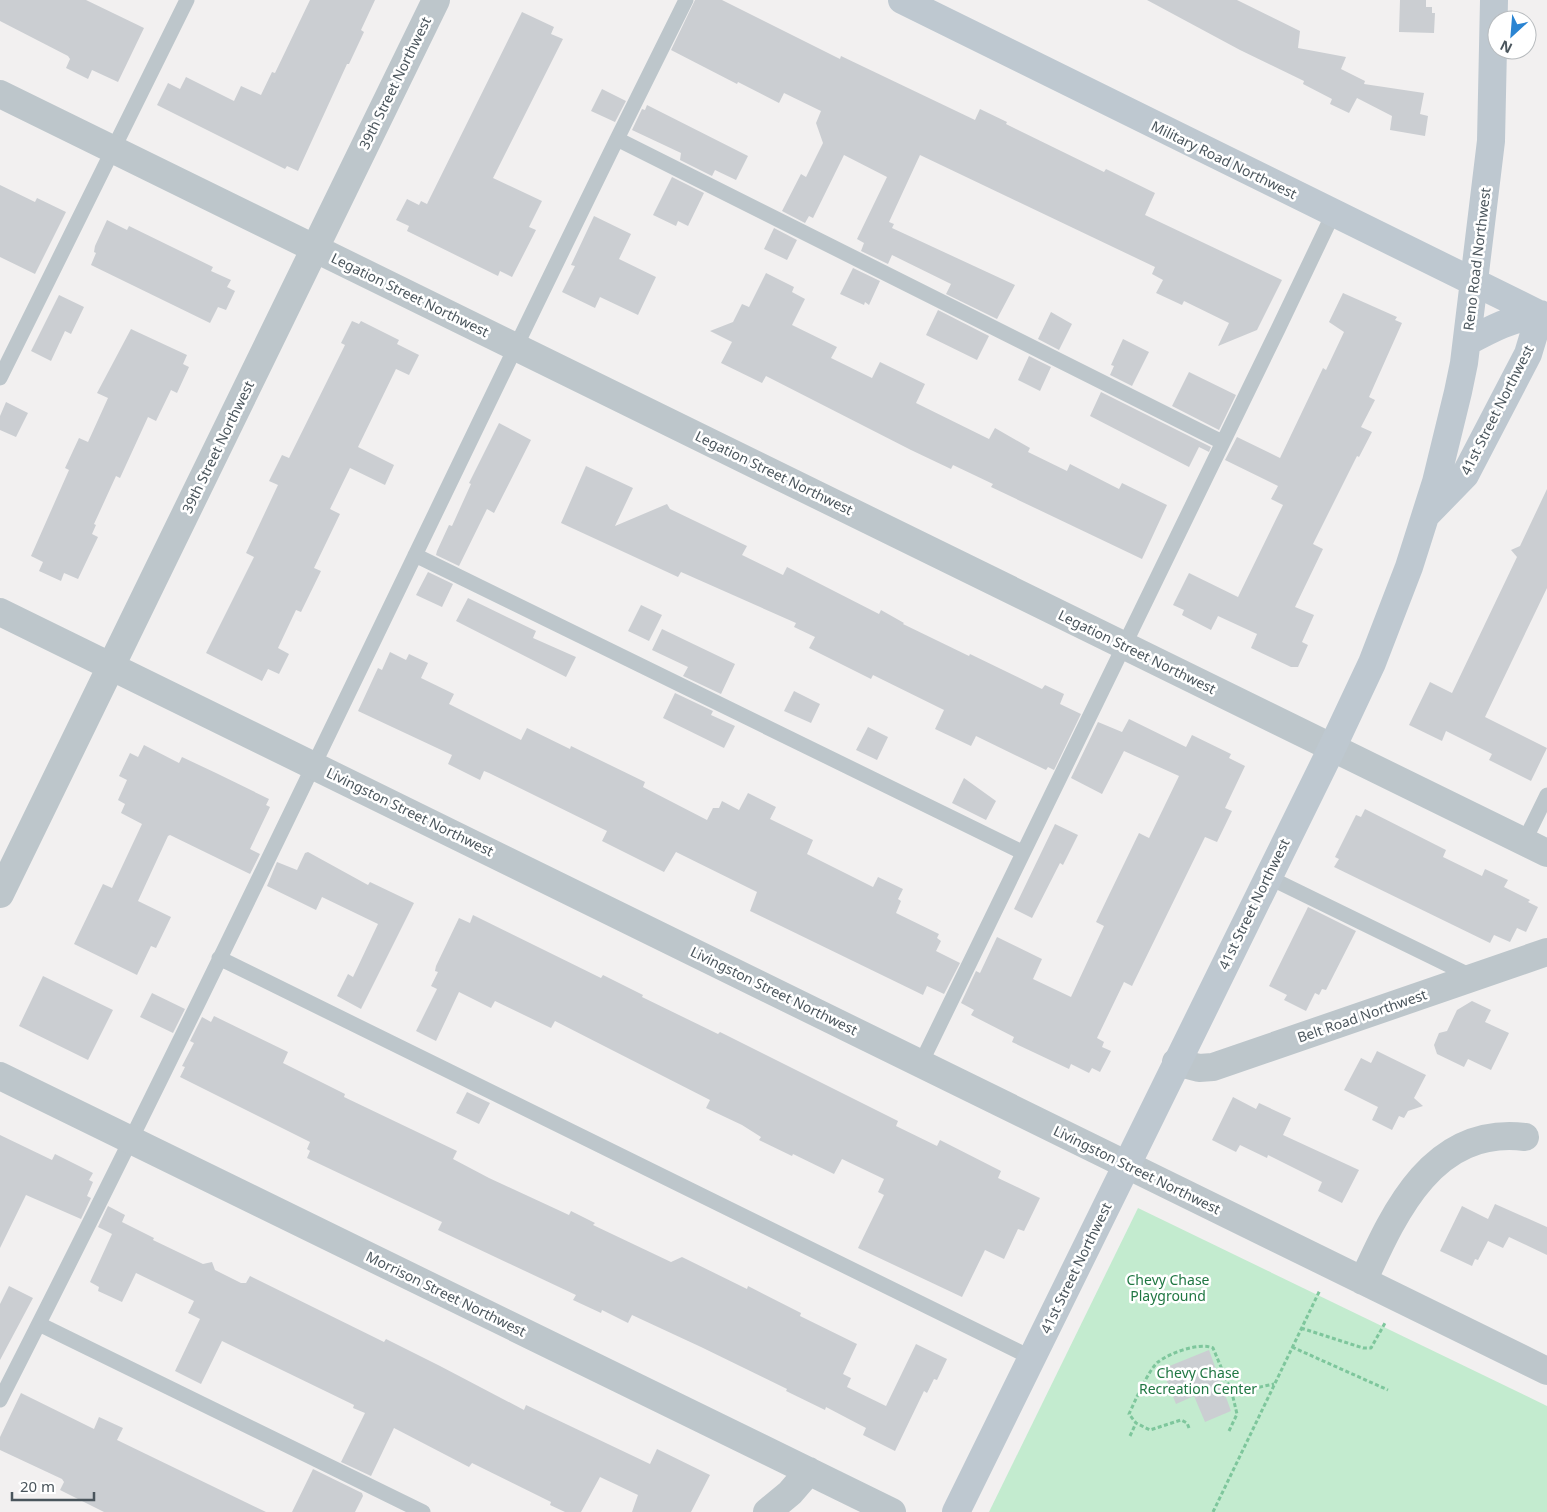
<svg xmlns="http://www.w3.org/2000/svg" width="1547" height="1512" font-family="'Noto Sans',sans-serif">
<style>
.green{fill:#c3ebcf}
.building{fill:#cbced2}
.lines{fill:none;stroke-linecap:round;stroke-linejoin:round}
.path{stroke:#7ec69c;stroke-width:3;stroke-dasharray:4 2.5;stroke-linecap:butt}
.lane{stroke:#bdc6cb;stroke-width:15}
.street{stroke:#bdc6cb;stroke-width:28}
.secondary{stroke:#bec8d0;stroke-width:28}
.labels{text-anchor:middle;stroke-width:5;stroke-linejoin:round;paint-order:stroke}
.street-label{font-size:14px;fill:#4a555c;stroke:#fff}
.park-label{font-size:14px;fill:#207743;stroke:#fff}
</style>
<rect width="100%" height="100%" fill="#f2f0f0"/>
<path class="green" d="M1138,1208L1547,1406V1512H989Z"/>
<path class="building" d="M0,0H86L144,28L118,82L92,70L88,79L66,68L70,59L68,56L0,21Z
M310,0H375L361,30L364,32L349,64H347L298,171L287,166L285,169L157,105L168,83L180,89L186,77L234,101L241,86L261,95L272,72L275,73Z
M695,0H722L840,59L841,56L975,120L980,109L1007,122L1006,124L1104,172L1106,169L1155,193L1145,215L1282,280L1257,330L1218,346L1229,323L1184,301L1182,305L1156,293L1163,280L1152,274L1155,267L920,155L889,222L894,224L892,228L1015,285L997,319L946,294L951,284L892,255L888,264L861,251L864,243L857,239L887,177L844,155L813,218L809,216L805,223L782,211L801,174L806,177L823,143L816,123L821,111L784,93L779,103L738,82L737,84L671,50Z
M1147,0H1237L1300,31L1298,48L1346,57L1341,69L1365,81L1364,84L1424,93L1420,114L1428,116L1425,136L1390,130L1392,116L1357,98L1349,113L1330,104L1332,99L1303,84L1304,81L1240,50Z
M1400,0H1426V7H1432V13H1435L1434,33L1399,32Z
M522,12L554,27L551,34L563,39L493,178L542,201L529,227L536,230L512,277L500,271L498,276L407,231L409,226L396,220L407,199L419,205L421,201L427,204Z
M602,89L626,101L615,122L591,111Z
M647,105L748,156L736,180L715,170L712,176L680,160L681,153L632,130L642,109L645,110Z
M672,177L704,193L688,226L678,221L676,226L653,215Z
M0,185L35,202L37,198L66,212L35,274L0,257Z
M594,216L631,234L619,259L656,277L638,315L600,297L595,308L562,292L575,266L571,265Z
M107,220L127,230L129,226L213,267L211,271L231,280L227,287L235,291L226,310L218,307L210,323L91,265L96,253L94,252L95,246Z
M774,228L797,240L787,260L764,249Z
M853,268L880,281L869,305L865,302L864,305L840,294Z
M766,273L794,287L792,292L805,299L792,325L837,347L831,358L872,378L880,362L925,384L916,403L989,439L995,428L1030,448L1028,452L1067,471L1070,464L1119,489L1122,483L1167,505L1142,559L991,487L993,484L953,465L951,469L911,450L766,376L762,383L721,363L732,342L710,331L733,322L742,304L749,307Z
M1343,293L1397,317L1395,320L1402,323L1369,397L1375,400L1361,427L1372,432L1359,457L1357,456L1313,544L1323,549L1295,607L1314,615L1302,642L1308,645L1298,667H1291L1251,648L1257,634L1218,616L1211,630L1182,615L1184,610L1173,605L1189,573L1238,597L1283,505L1271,499L1278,486L1225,460L1237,437L1280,458L1323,368L1326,370L1344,332L1329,322Z
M59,295L84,307L71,334L65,331L51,361L31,351Z
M938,310L989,336L977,360L926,335Z
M1051,312L1072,324L1059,350L1038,339Z
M352,321L359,324L361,321L399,340L397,344L419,355L409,375L396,369L358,447L394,465L385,485L350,468L330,509L340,514L314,568L321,571L301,612L296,610L278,648L289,654L279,674L268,669L262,681L206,653L254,557L246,553L278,485L269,481L282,455L289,458L345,345L341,343Z
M131,329L187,355L183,364L189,367L177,393L171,390L156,421L148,417L120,478L116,476L94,524L96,525L92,534L98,537L78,579L64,573L61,581L39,571L43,562L31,556L69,470L65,468L79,438L88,442L108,398L97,393Z
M1123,339L1149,352L1132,386L1110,375L1114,366L1111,365Z
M1029,356L1051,367L1040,391L1018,380Z
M1189,372L1236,395L1219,430L1172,406Z
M1101,392L1211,447L1209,452L1199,447L1189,467L1090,416Z
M6,402L28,413L16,437L0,430V416Z
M499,423L531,440L494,513L487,509L459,566L436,555L437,551L449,525L452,526L471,484L469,483Z
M586,466L633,488L615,526L667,504L670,509L747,546L742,555L783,575L787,567L879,614L881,610L904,623L903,624L969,656L970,654L1042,689L1045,685L1064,694L1060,704L1081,714L1054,770L1048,767L1046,770L976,736L971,746L935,729L944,710L873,675L871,679L809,648L815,637L794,627L796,623L681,572L678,577L561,523Z
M1547,489V588L1485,717L1547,748L1531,781L1489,760L1492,754L1446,731L1442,741L1409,725L1430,682L1452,693L1517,557L1511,550L1520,546Z
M428,572L453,584L442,607L416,595Z
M468,598L536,631L533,638L576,657L566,677L456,621Z
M641,605L662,615L649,641L628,631Z
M662,629L735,664L721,694L683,676L688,667L652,650Z
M390,652L406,660L409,654L428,663L421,678L454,694L449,704L521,740L527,728L570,749L571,746L645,782L643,787L707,820L713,808H719L722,801L739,810L748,793L776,807L770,819L813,840L807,854L873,887L878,877L903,889L898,899L901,901L896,913L939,934L937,938L941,941L936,951L960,963L944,994L927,986L923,995L750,911L757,892L676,852L664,872L602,841L607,831L489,773L484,771L480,780L448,764L452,755L358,711L378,668L382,670Z
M794,691L820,704L811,723L784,711Z
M675,693L713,711L711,715L735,726L724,748L663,718Z
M1129,719L1186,747L1192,735L1231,754L1229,758L1245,766L1225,808L1232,811L1217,842L1205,837L1132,986L1124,982L1097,1038L1104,1042L1102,1047L1111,1051L1100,1072L1092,1068L1089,1073L1071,1064L1069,1069L1012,1042L1014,1037L971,1015L974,1010L961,1003L976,971L980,973L997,937L1042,959L1033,979L1071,997L1104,926L1096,922L1108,897L1139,833L1149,838L1179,776L1124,751L1102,794L1071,778L1098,722L1122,732Z
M868,727L888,737L877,760L856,750Z
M144,745L179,763L182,757L216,773L269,799L266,805L270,807L250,849L260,854L250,874L170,835L168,836L138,901L171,917L156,948L151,946L137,975L74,944L103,884L112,888L142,824L121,813L125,804L118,800L127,780L119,776L130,753L138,757Z
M964,778L996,801L986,820L952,803Z
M1365,809L1446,850L1443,857L1482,876L1485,869L1508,880L1504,887L1530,900L1528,902L1538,907L1526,932L1517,928L1510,942L1494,935L1490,943L1334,867L1339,859L1335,857L1356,815L1361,817Z
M1055,824L1078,835L1063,865L1060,863L1032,918L1014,909Z
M308,852L368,885L370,882L414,903L361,1009L337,996L348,974L353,977L378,924L322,897L316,910L267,886L277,862L297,870L305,853Z
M1308,907L1356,931L1326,990L1322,989L1319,995L1315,993L1306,1011L1284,1000L1287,995L1269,986Z
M473,915L601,978L603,975L643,995L642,997L718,1034L720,1032L898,1121L896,1126L937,1146L940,1140L1001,1171L998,1178L1040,1198L1024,1231L1018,1229L1004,1259L985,1250L962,1297L858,1248L884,1195L878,1192L884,1179L842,1159L834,1174L793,1154L792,1156L759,1140L761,1137L742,1125L706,1108L710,1100L555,1021L551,1028L495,1001L491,1008L459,992L436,1041L416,1031L437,989L431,986L438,972L435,971L436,966L459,918L470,923Z
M43,976L113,1010L88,1060L19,1026Z
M152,993L185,1009L173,1033L140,1017Z
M1472,1001L1491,1010L1485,1022L1509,1033L1491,1070L1468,1059L1464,1067L1437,1054L1434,1045L1439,1033L1447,1031L1457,1010Z
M214,1016L288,1052L283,1063L345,1094L344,1097L457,1151L453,1159L489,1178L569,1215L571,1211L595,1223L593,1225L671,1262L682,1257L747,1289L748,1286L801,1313L800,1316L857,1344L843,1374L851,1378L847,1387L886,1406L916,1344L947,1359L937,1380L934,1379L927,1393L924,1391L895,1451L863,1435L866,1428L826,1407L825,1410L786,1391L787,1389L701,1347L632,1315L628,1323L602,1310L601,1313L573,1300L576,1295L438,1230L442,1222L307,1158L310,1151L307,1149L310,1142L180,1077L185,1067L182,1066L194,1043L190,1041L202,1017L211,1022Z
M1377,1051L1426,1075L1414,1098L1423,1106L1408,1111L1404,1118L1399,1116L1392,1130L1372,1120L1378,1107L1344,1090L1361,1058L1371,1063Z
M467,1092L490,1103L479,1124L456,1113Z
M1233,1097L1256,1109L1259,1103L1291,1118L1283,1135L1359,1170L1342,1203L1318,1191L1322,1182L1268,1155L1267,1158L1240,1145L1236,1152L1212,1140Z
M0,1135L52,1160L55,1154L93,1173L89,1180L93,1182L87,1196L91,1198L81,1219L26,1195L0,1248Z
M1495,1204L1547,1227V1255L1509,1237L1503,1248L1488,1241L1478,1260L1475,1259L1472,1266L1440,1251L1462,1206L1488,1219Z
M108,1206L125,1215L122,1222L154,1238L153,1240L203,1264L212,1262L215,1270L241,1283H246L250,1276L384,1342L386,1339L440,1366L524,1410L526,1405L650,1464L657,1449L710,1475L691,1512H632L638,1495L600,1477L581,1512H565L550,1505L551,1502L472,1463L469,1467L394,1428L371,1476L341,1462L365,1413L353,1408L354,1405L222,1341L201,1384L175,1371L200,1319L188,1313L194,1301L136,1273L122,1302L98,1291L99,1287L90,1282L112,1234L98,1227Z
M9,1286L33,1298L0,1360V1304Z
M1209,1350L1231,1411L1205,1422L1194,1396L1176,1404L1162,1369Z
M21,1393L94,1429L99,1417L123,1428L117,1440L266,1512H104L60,1490L64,1482L62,1479L0,1450V1437Z
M313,1469L362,1493L363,1496L355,1512H292Z"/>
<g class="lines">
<path class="path" d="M1301,1328L1363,1348H1371L1385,1323
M1292,1347L1388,1390
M1189,1428L1187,1423L1181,1420L1150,1430L1136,1423L1129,1414C1134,1403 1149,1369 1158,1362C1170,1353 1199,1342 1213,1348L1232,1393L1274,1384
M1229,1431L1237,1414L1232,1393
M1130,1436L1136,1423
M1213,1512L1320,1290"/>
<path class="lane" d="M617,139L686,0
M0,378L187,0
M415,555L1022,852
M1524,842L1547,795
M1268,877L1473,977
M219,958L1032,1358
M921,1063C1059,780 1198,498 1333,214
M39,1324L423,1512
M0,1400C213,983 411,559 617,139L1222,442"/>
<path class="street" d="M0,94L1547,853
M0,612L1547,1371
M0,894L436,0
M1176,1062L1199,1068L1213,1067L1547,952
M0,1076L892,1512
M1363,1281C1395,1211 1433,1126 1525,1137
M767,1512L790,1493L809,1471"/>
<path class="secondary" d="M902,0L1547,318
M1467,342C1491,329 1512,318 1540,314
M1428,513L1465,475L1528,354L1540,314
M956,1512L1332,748L1372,663L1409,567L1436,482L1458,392L1464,363L1491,141L1494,0"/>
</g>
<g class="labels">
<g class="street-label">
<text transform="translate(395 83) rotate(-64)" y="5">39th Street Northwest</text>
<text transform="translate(1224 160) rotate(26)" y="5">Military Road Northwest</text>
<text transform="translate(1477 259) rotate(-83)" y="5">Reno Road Northwest</text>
<text transform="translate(410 295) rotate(26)" y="5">Legation Street Northwest</text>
<text transform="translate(1497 410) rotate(-63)" y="5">41st Street Northwest</text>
<text transform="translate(218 447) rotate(-64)" y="5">39th Street Northwest</text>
<text transform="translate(774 473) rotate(26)" y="5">Legation Street Northwest</text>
<text transform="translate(1137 652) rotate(26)" y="5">Legation Street Northwest</text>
<text transform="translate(410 812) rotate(26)" y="5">Livingston Street Northwest</text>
<text transform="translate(1254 904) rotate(-64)" y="5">41st Street Northwest</text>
<text transform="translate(774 991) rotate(26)" y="5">Livingston Street Northwest</text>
<text transform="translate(1362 1016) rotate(-19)" y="5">Belt Road Northwest</text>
<text transform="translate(1137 1170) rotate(26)" y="5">Livingston Street Northwest</text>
<text transform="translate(1076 1268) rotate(-64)" y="5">41st Street Northwest</text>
<text transform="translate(446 1294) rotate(26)" y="5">Morrison Street Northwest</text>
</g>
<g class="park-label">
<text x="1168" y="1285">Chevy Chase<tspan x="1168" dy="16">Playground</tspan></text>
<text x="1198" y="1378">Chevy Chase<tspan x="1198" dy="16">Recreation Center</tspan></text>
</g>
</g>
<g transform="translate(1512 35) rotate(206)"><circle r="24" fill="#ffffff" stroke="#b7bbbe"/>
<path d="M0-4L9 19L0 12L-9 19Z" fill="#2a84d2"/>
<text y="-8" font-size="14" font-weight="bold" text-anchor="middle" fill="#4a555c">N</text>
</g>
<path d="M12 1492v8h82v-8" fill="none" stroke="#4a555c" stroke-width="2.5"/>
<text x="20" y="1492" font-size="15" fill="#4a555c" stroke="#ffffff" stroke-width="4" paint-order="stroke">20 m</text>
</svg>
